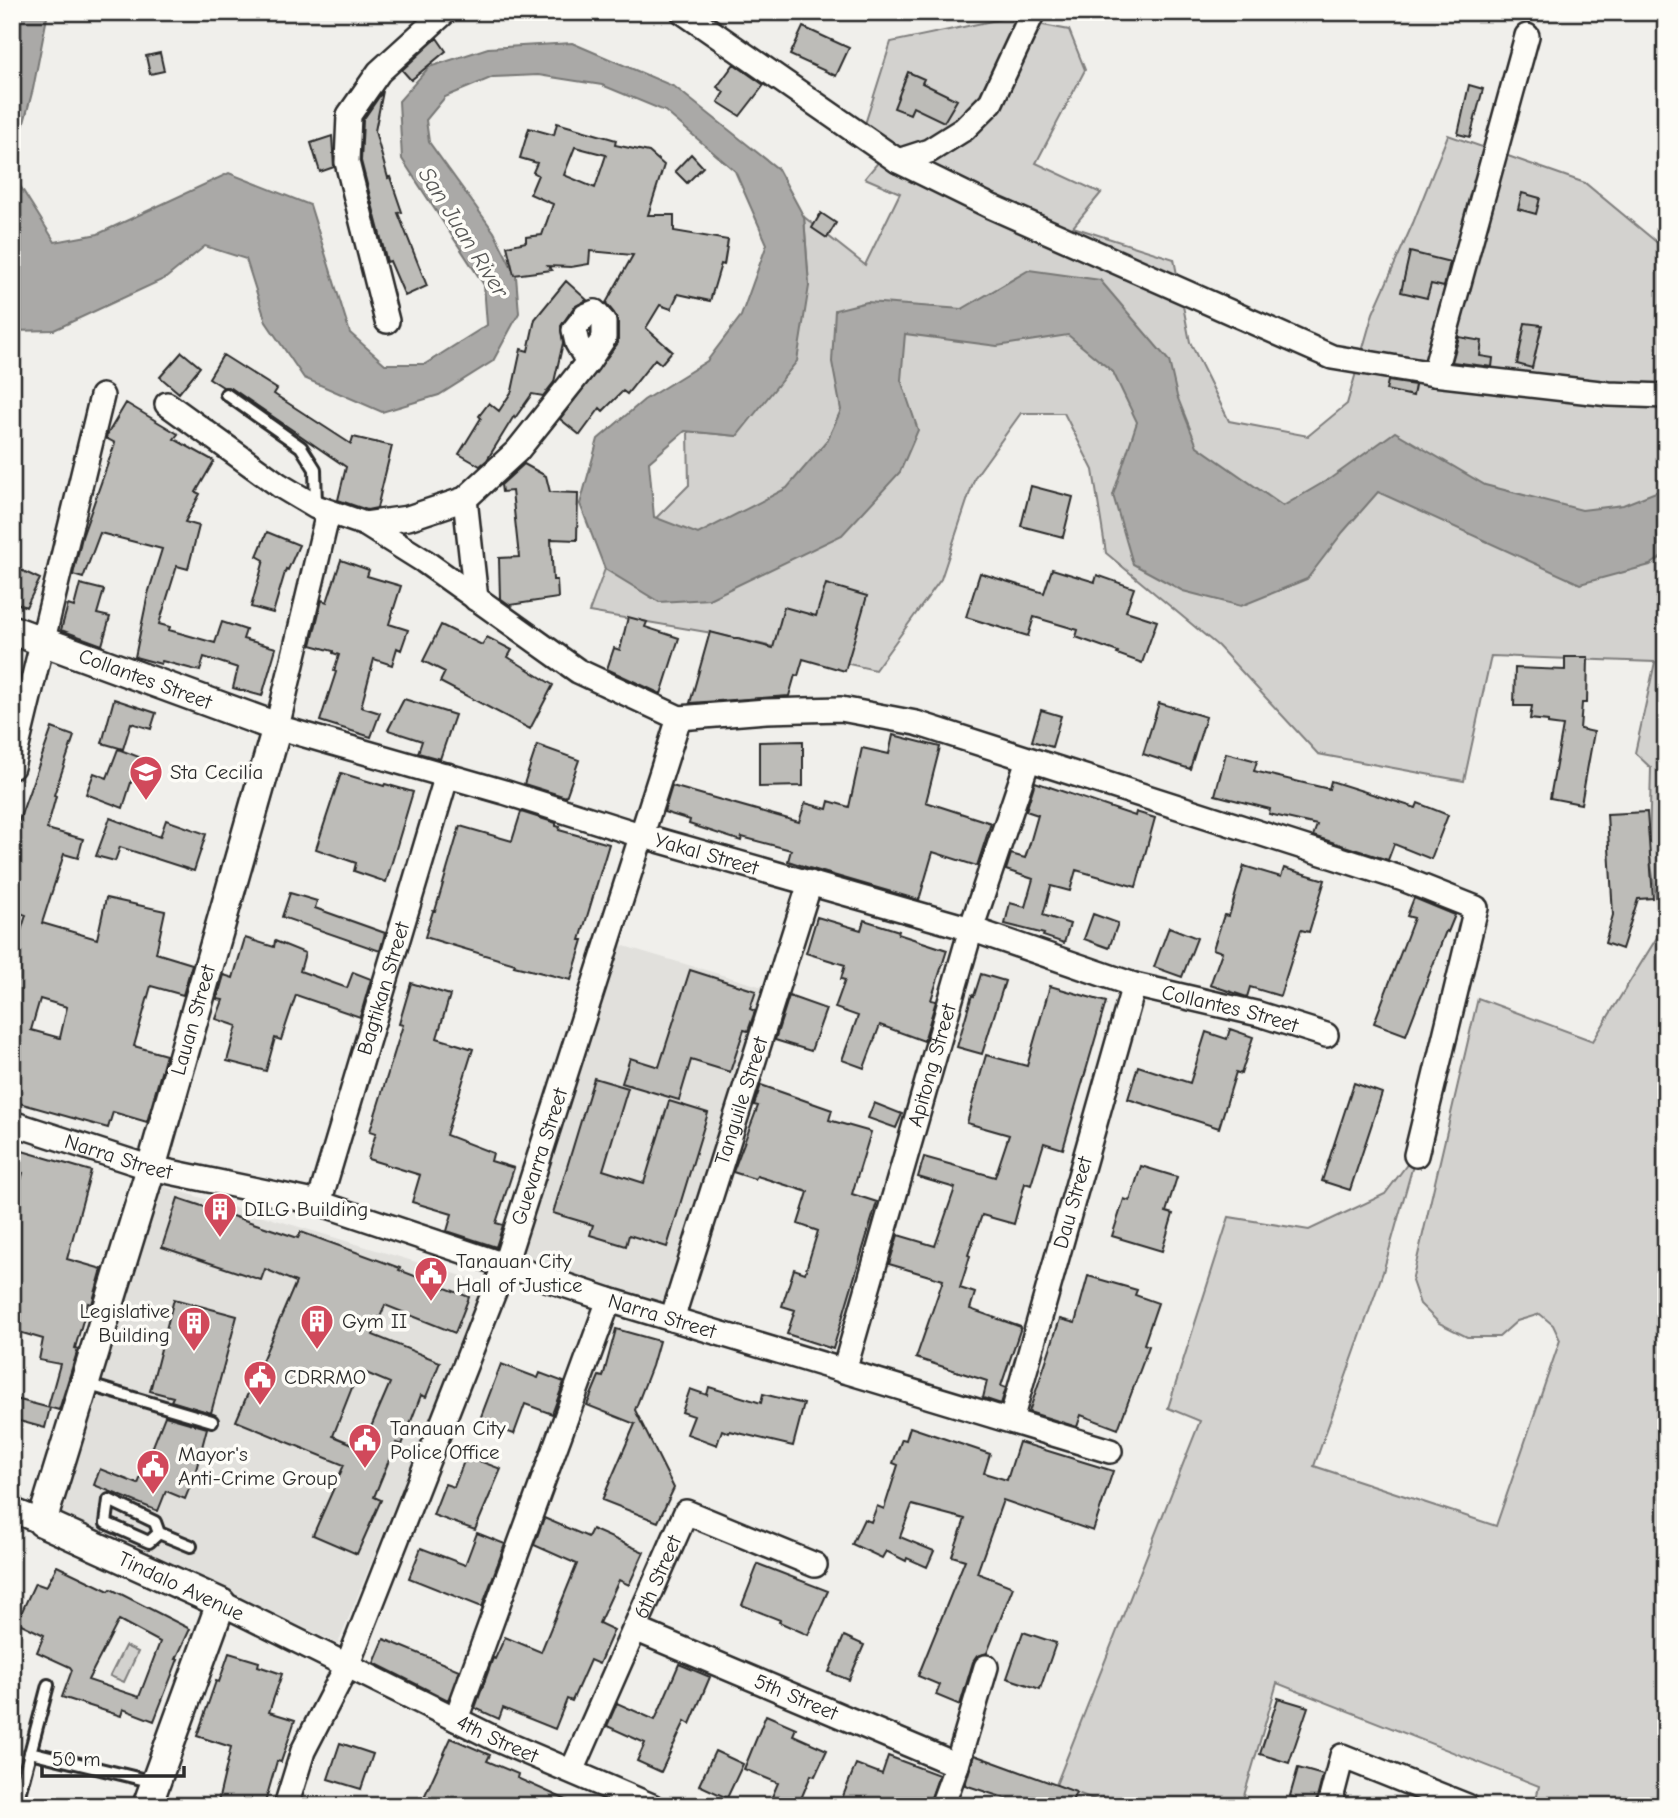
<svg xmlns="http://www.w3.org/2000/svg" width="1678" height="1818" font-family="'Comic Neue',sans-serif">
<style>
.built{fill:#e1e0dc}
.green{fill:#d3d2cf;stroke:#7f7e7d;stroke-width:2}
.water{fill:#aaa9a7;stroke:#777775;stroke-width:2}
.building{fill:#bdbcb8;stroke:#2b2b2b;stroke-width:2;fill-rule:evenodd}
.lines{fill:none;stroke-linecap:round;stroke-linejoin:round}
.service-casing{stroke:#2b2b2b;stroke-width:16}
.minor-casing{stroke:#2b2b2b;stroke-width:28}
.tertiary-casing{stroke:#2b2b2b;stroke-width:33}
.service{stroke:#fdfcf7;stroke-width:10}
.minor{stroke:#fdfcf7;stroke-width:23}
.tertiary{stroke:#fdfcf7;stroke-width:28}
.labels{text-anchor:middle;stroke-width:7;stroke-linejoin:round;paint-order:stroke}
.street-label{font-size:21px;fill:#2b2b2b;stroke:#fdfcf7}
.poi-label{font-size:21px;fill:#2b2b2b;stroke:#fdfcf7;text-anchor:start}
.water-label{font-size:23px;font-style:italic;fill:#575756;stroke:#fdfcf7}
</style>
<rect width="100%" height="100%" fill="#f0efeb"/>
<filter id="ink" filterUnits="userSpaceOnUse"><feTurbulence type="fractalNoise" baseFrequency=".0143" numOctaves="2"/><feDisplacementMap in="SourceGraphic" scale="14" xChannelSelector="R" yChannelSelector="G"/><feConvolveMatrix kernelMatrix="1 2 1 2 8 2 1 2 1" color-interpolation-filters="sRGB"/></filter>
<g filter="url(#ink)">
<path class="built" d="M607,941L776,991L672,1319L505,1264Z
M159,1185L486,1283L338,1644L59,1512Z"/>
<path class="green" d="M1006,18L1069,30L1085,70L1036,163L1101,193L1073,227L1174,259L1190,342L1229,421L1308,436L1347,404L1373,313L1413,223L1448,135L1585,183L1666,250V1806H1549L1536,1799L1539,1786L1277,1683L1241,1806H1112L1056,1785L1200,1421L1168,1408L1229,1217L1309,1230L1385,1194L1417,1151L1383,1272L1314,1466L1496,1526L1560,1340L1553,1325L1540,1314L1517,1321L1499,1337H1467L1439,1323L1420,1304L1412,1281L1478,998L1593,1041L1661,931L1649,850L1651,768L1635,753L1655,662L1491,656L1464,781L1318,754L1218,646L1106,553L1093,470L1064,413H1021L975,477L941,579L875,670L712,633L589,612L605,569L689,485L688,431L737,436L809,285L804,217L865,265L900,193L865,178L886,153L865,124L891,42Z
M125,1646L138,1652L124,1682L110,1676Z"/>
<path class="water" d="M12,12H48L33,89L12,168Z
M572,43L675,87L778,169L804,217L809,286L797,361L737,436L685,431L649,462L654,517L698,534L787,488L827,441L841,410L832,362L835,310L867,302L962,309L1029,270L1100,280L1169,361L1177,396L1197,446L1283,506L1331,478L1395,432L1485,485L1582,510L1623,505L1666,488V554L1650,565L1580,584L1378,492L1343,532L1307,579L1241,606L1183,591L1133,564L1113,495L1137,422L1113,372L1068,335L997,346L905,334L901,380L918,430L900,472L842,535L709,599L659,602L605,569L580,504L598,439L644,400L707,361L741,316L767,244L735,171L665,111L602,85L538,75L493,77L445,97L426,120L429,142L494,232L516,276L519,313L493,361L439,395L382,412L304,378L266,322L246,259L205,246L166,278L54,330L12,331V173L55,242L98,234L229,173L310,205L350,333L385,364H425L487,325L484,285L402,159L399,101L429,67L488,48Z"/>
<path class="building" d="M803,27L849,48L836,76L790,55Z
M437,38L446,51L411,80L402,70Z
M160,53L164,71L150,74L146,56Z
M734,64L764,85L740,116L718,102L724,92L717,87Z
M908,72L924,79L922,83L957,100L944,122L913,107L910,114L894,108Z
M1469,85L1483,89L1470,137L1458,134Z
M383,91L375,131L388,178L390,177L402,212L398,213L427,286L405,296L390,261L387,262L361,161L363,120Z
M557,123L616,140L615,145L649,152L664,165L648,215H674V231L728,240L724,265L721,264L710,301L678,294L671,309L660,305L646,328L672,351L661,364L655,359L627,394L623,391L603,411L600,408L580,435L560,419L618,343V321L614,313L606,303L633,255L590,251L589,264L571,267L548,266L552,270L514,275L507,246L526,242V237L542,235L553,204L530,194L538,175L533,172L537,163L520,158L529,128L554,135ZM575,147L606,155L595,188L564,175Z
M332,136L334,167L320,172L311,143Z
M691,154L703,167L687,183L675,171Z
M1522,193L1540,198L1536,214L1518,209Z
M821,213L836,223L827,238L812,228Z
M1410,252L1450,262L1444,287L1431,284L1427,298L1401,292Z
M566,281L587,300L574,307L561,326L563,343L554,382L543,396L532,394L515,418L514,416L487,460L480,466L459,454L481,418L479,416L489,403L499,411L512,391L521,349L528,351L535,319Z
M1525,323L1542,325L1532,368L1517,364Z
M1459,337L1482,341L1480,356L1493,358L1492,367L1452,362Z
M182,352L200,367L179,393L160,377Z
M223,355L277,389L274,394L351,444L353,437L392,446L377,508L367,510L338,500L346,467L231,388L223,387L209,378Z
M1388,381L1415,385L1413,396L1386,390Z
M126,403L178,434L174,439L214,461L196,492L200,494L185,522L199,526L188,569L177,566L159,624L170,627L169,630L215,643L222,622L246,630L243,639L276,648L262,696L233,688L238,668L204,657L200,671L162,661L161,664L135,657L148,594L162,549L100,533L83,578L73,575L82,537L115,443L106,438L107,435Z
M524,464L546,476L550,492L578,493L577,540L551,539L553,580H557L558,598L510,605L500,598L499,558L519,557L512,491L502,492L501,485Z
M1031,486L1073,497L1063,537L1021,526Z
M267,532L299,545L288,570L286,569L273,613L251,607L264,560L257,556Z
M341,560L369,570L367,576L401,586L389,624L408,630L401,650L397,648L392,665L374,659L361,707L380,713L371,737L320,721L336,672L334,671L339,655L333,653V651L311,645L322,600L327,602Z
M12,566L40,579L26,607L12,601Z
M1052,569L1095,582L1097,575L1134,588L1126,611L1157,621L1142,663L1117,654L1118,652L1076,637L1078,630L1034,617L1028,636L966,617L980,573L1044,593Z
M80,584L104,590L97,614L110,617L102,645L61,630L68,605L74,607Z
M826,584L867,596L845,671L803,659L798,676L795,675L789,696L690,703L710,632L773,648L784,607L816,616Z
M628,617L647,622L645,627L679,638L661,694L607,669L614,648L620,650Z
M441,625L482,645L487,637L512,650L508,657L553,685L530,729L440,682L445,672L423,661Z
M1565,657H1588L1587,703H1582L1580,729L1594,732L1581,804L1550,798L1563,726L1548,724V721L1530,719L1532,706H1514L1515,668L1565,670Z
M114,699L156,713L151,729L131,723L123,749L102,743Z
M404,699L455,715L440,759L418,753L422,741L388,730Z
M1159,703L1206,717L1190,769L1143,754Z
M1041,710L1061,716L1052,747L1032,741Z
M52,728L74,736L54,795L56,796L47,829L83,839L78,858L64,854L42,923L97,939L106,898L165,911L156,953L192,964L183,995L151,986L134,1046L166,1055L147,1122L113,1112L108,1128L12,1101V959L26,915L12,910V862L16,850L12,849V840ZM40,999L67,1007L60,1038L31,1030Z
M893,735L940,747L926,802L991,823L977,866L933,852L919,900L809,868L788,861L791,850L742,837L741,841L689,824L690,820L664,812L672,786L799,822L805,803L827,809L829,801L849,807L862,748L889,754Z
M803,741V786L759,787V742Z
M537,745L579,760L566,797L524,784Z
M118,749L139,757L123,808L86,794L94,773L107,778Z
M1226,753L1257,761L1254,771L1329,789L1331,781L1416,808L1418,803L1448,815L1431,859L1394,844L1388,860L1313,836L1317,825L1269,814L1270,809L1215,795Z
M341,773L384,786L385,784L413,792L386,882L354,871L356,863L316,849Z
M1035,782L1135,816L1136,812L1155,818L1136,887L1076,870L1070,891L1051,886L1043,915L1070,924L1064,943L1043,936L1044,934L1005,924L1010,903L1025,907L1033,879L1006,870L1011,854L1025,858L1030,843L1038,815L1026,811Z
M521,812L556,823V826L560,827L559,830L609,844L580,940H583L571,980L514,966L515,964L425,937L433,911H435L460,826L512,841Z
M1647,812L1653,898L1638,899L1622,949L1605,943L1613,915L1607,814Z
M110,818L160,837L166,820L206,834L194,871L120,847L115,861L96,856Z
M1244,866L1281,877L1284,868L1325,880L1309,932L1301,930L1280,996L1250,987L1247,997L1210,985L1222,952L1213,949L1224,915L1229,916Z
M290,893L317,901L315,908L385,933L380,951L282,917Z
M1414,898L1455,915L1448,932L1446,931L1406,1035L1374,1023L1414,918L1407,916Z
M1093,914L1118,923L1109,948L1084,939Z
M817,917L861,930L864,920L899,931L898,934L947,950L931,1000L936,1001L924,1041L880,1025L864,1068L842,1060L858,1016L835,1008L845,980L841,979L845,965L806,953Z
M1169,927L1197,938L1182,977L1154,967Z
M245,938L274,947L275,941L305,953L300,971L347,988L353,972L371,979L360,1017L296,995L281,1040L275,1038L266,1071L227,1061L237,1026L216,1019L223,1000L217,999L224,975L233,978Z
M690,970L756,991L750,1009L755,1011L748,1031L744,1030L730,1072L691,1060L679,1100L622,1083L630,1058L659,1067Z
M981,974L1005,981L982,1054L957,1047L972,995L974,996Z
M411,983L450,995L437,1038L473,1049L446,1135L493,1153L491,1161L514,1168L496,1223L503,1225L496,1247L447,1231L452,1214L412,1202L420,1175L368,1159L376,1133L370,1131L403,1025L399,1024Z
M1050,986L1106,1002L1063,1149L1044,1143L1031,1185L1025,1183L1014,1224L982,1215L968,1255L970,1256L960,1288L975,1293L970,1309L1021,1327L1001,1386L1006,1388L1001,1404L983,1398L987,1381L916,1358L943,1280L889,1264L898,1235L935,1246L955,1188L918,1177L924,1157L995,1177L1009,1135L967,1123L986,1055L1027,1066Z
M789,996L826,1009L811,1051L775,1040Z
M1230,1029L1253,1037L1241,1074L1236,1072L1219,1128L1128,1099L1138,1066L1190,1083L1206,1032L1227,1039Z
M594,1078L628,1088L603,1170L644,1183L669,1101L708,1113L667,1247L629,1235L626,1246L590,1235L593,1225L553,1213Z
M1354,1083L1382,1093L1350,1190L1322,1181Z
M761,1085L832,1110L829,1120L871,1132L852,1194L877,1202L833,1349L787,1334L795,1310L782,1306L794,1269L805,1273L818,1231L798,1224L808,1192L757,1176L755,1179L733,1172L758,1106L754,1105Z
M874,1103L902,1114L896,1128L868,1118Z
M12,1148L91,1171L67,1259L102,1269L92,1304L88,1303L75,1348L78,1349L59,1410L48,1407L60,1364L39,1360L43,1339L12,1330V1212L23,1173L12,1170Z
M1141,1166L1177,1177L1166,1212L1173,1214L1162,1251L1112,1236L1124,1199L1130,1201Z
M178,1198L298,1238L301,1232L400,1268L399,1270L469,1297L455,1333L385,1305L373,1335L440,1362L426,1397L421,1395L402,1445L396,1443L374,1497L381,1500L357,1554L313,1535L344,1465L236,1421L296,1282L265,1269L261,1280L162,1247ZM359,1370L390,1383L362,1448L333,1436Z
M1088,1276L1137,1290L1135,1295L1158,1303L1144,1344L1149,1346L1118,1429L1081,1415L1077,1427L1029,1412L1060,1319L1075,1323Z
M174,1299L237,1316L211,1413L171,1401L173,1397L150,1391Z
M616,1329L659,1341L652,1366L635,1410L674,1488L658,1522L602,1500L635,1424L587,1405L599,1376L603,1377Z
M501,1364L538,1378L540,1373L564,1382L552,1414L525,1404L514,1434L479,1422Z
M709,1387L761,1403L763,1394L804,1404L793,1446L730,1431L729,1433L722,1430L717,1445L687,1434L694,1416L682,1412L690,1389L707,1395Z
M12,1398L50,1408L45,1428L12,1419Z
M165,1416L207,1428L195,1474L185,1499L166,1491L158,1511L94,1485L100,1469L138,1484Z
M910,1427L990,1454L984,1473L1007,1480L1019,1442L1113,1471L1093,1531L1003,1500L977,1573L1013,1587L987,1653L977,1656L973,1662L960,1705L936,1695L940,1685L918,1676L965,1560L952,1556L965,1519L912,1505L900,1537L934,1551L927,1567L907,1558L906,1561L886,1551L882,1558L852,1544L864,1519L871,1522L877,1506L884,1509L898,1465L893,1463L902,1439L906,1440Z
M466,1456L501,1469L475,1530L433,1515L445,1484L454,1487Z
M544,1518L588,1537L592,1529L644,1552L629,1585L619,1580L599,1623L614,1630L599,1664L590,1660L572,1701L567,1699L555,1729L503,1708L499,1719L475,1708L493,1658L495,1659L505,1637L541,1652L577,1564L534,1545Z
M477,1533L505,1544L482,1607L409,1578L421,1548L465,1565Z
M758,1564L828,1591L808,1635L779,1622L780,1620L742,1605Z
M57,1566L109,1591L111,1589L190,1629L176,1659H178L154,1721L123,1709L121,1716L62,1697L72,1670L70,1667L37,1652L44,1635L17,1622L35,1583L46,1587ZM119,1620L160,1642L139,1697L88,1680Z
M1023,1632L1056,1643L1040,1689L1007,1678Z
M844,1636L864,1645L849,1680L829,1672Z
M384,1639L459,1670L448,1700L374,1663Z
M229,1653L259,1662L258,1666L282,1674L269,1712L295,1720L281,1762L277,1761L264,1806H217L231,1747L197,1736L216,1681L219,1682Z
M679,1664L710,1677L690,1724L685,1721L661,1772L637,1761L645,1743L607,1726L617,1703L655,1720Z
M1278,1698L1308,1707L1289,1763L1260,1754Z
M766,1715L796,1728L793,1735L827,1750L815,1776L811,1775L798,1806H768L778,1783L744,1769Z
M451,1738L490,1755L487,1761L518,1774L517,1778L580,1806H420Z
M340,1743L373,1754L361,1789L328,1779Z
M715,1751L743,1764L727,1798L699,1785Z
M974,1755L1076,1792L1070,1806H1008L1011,1800L965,1785Z
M888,1756L939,1775L928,1806H839L856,1764L882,1774Z
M1298,1768L1323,1775L1315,1806H1292L1295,1798L1290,1796Z"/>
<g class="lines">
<defs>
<path id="service" d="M226,394L301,447L315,469L316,505
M86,1384L212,1421
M159,1533L149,1542L106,1523L109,1500L155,1522L159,1533L191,1546
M30,1752L154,1782
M16,1806L48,1685"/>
<g id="minor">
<path d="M683,12L898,161L929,151L964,129L991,102L1033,12"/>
<path d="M898,161L990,206L1332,357L1434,374L1609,394L1666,396"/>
<path d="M387,321L347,162L349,115L379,72L445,12"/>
<path d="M1434,374L1527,36"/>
<path d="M167,404L279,485L316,507L365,524L424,561L578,671L679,718L766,711L841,709L916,723L1403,879L1476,908L1416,1155"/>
<path d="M465,499L476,599"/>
<path id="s1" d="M328,513L277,727L504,792L640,835L971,929L1134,985L1259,1014L1326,1035"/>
<path d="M365,524L408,518L465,499L517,451L588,362L604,338V322L595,312L585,316L574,330L577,343L588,362"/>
<path d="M12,767L102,396"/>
<path id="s2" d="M12,1123L151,1168L319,1203L609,1300L1110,1451"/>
<path id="s3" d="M319,1203L447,775"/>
<path id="s4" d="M672,1319L810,883"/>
<path id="s5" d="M844,1371L971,929L1028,760"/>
<path id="s6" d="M1011,1420L1134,985"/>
<path d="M12,1510L42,1522"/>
<path id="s7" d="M221,1603L500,1741L652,1806"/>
<path id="s8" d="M635,1629L957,1765"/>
<path d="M456,1719L609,1300"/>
<path id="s9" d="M572,1771L686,1512L815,1565"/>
<path id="s10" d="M286,1806L303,1751L347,1666L505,1264L679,718"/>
<path d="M942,1806L957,1765L986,1667"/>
<path d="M1329,1806L1342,1756L1467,1806"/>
</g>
<g id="tertiary">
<path id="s11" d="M12,630L277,727L151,1168L42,1522L221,1603L147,1806"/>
</g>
</defs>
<use href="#service" class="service-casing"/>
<use href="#minor" class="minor-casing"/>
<use href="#tertiary" class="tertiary-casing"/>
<use href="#service" class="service"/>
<use href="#minor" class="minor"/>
<use href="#tertiary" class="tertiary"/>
</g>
</g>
<defs>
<symbol id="school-pin" viewBox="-11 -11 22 30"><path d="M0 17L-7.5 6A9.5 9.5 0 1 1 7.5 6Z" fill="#d1495b" stroke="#fdfcf7"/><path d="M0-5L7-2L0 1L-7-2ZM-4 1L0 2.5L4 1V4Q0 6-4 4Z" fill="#fff"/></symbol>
<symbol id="building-pin" viewBox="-11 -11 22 30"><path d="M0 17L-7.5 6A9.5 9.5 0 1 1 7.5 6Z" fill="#d1495b" stroke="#fdfcf7"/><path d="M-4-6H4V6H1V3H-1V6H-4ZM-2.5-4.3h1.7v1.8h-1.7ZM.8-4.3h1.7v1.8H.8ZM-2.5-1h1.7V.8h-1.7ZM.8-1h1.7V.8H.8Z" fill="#fff"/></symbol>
<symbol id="civic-pin" viewBox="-11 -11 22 30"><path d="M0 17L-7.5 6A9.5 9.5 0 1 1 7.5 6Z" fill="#d1495b" stroke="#fdfcf7"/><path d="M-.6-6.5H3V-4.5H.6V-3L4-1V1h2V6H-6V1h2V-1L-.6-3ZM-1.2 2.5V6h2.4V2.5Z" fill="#fff"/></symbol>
</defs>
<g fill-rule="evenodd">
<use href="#school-pin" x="127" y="753" width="38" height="52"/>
<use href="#building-pin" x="201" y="1190" width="38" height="52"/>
<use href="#civic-pin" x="412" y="1254" width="38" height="52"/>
<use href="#building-pin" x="298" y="1302" width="38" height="52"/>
<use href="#building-pin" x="175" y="1304" width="38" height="52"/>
<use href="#civic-pin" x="241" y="1358" width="38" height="52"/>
<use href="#civic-pin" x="346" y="1421" width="38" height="52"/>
<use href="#civic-pin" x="134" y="1447" width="38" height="52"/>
</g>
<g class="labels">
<g class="street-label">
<text dy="7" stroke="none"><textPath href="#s11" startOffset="142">Collantes Street</textPath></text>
<text dy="7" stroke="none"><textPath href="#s1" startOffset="668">Yakal Street</textPath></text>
<text dy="7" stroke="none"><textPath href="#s3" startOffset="224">Bagtikan Street</textPath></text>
<text dy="7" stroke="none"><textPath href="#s1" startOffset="1214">Collantes Street</textPath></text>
<text transform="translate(193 1020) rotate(-74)" y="7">Lauan Street</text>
<text dy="7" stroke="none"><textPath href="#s5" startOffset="318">Apitong Street</textPath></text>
<text dy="7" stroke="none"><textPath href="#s4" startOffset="229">Tanguile Street</textPath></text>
<text dy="7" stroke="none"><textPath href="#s2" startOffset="112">Narra Street</textPath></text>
<text dy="7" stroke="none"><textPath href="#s10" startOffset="698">Guevarra Street</textPath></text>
<text dy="7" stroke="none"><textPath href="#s6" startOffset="226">Dau Street</textPath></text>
<text dy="7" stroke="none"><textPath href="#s2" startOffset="679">Narra Street</textPath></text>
<text dy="7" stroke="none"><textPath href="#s9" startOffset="212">6th Street</textPath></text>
<text transform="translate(181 1586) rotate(25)" y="7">Tindalo Avenue</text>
<text dy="7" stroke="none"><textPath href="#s8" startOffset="175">5th Street</textPath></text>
<text dy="7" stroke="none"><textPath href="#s7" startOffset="308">4th Street</textPath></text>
</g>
<g class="poi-label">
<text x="170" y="779">Sta Cecilia</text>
<text x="244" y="1216">DILG Building</text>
<text x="456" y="1268">Tanauan City<tspan x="456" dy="24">Hall of Justice</tspan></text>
<text x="170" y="1318" text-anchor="end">Legislative<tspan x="170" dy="24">Building</tspan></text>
<text x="342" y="1328">Gym II</text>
<text x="284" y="1384">CDRRMO</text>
<text x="390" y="1435">Tanauan City<tspan x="390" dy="24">Police Office</tspan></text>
<text x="178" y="1461">Mayor's<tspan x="178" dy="24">Anti-Crime Group</tspan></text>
</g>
<g class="water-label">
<text transform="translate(464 232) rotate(58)" y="8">San Juan River</text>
</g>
</g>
<rect width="1678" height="1818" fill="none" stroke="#fdfcf7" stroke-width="42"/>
<rect x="21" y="21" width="1636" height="1776" fill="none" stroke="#2b2b2b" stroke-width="2.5" filter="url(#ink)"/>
<path d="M42 1766v10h142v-10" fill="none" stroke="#2b2b2b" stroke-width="3.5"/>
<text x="52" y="1766" font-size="21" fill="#2b2b2b" stroke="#fdfcf7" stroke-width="5" paint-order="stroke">50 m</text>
</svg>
